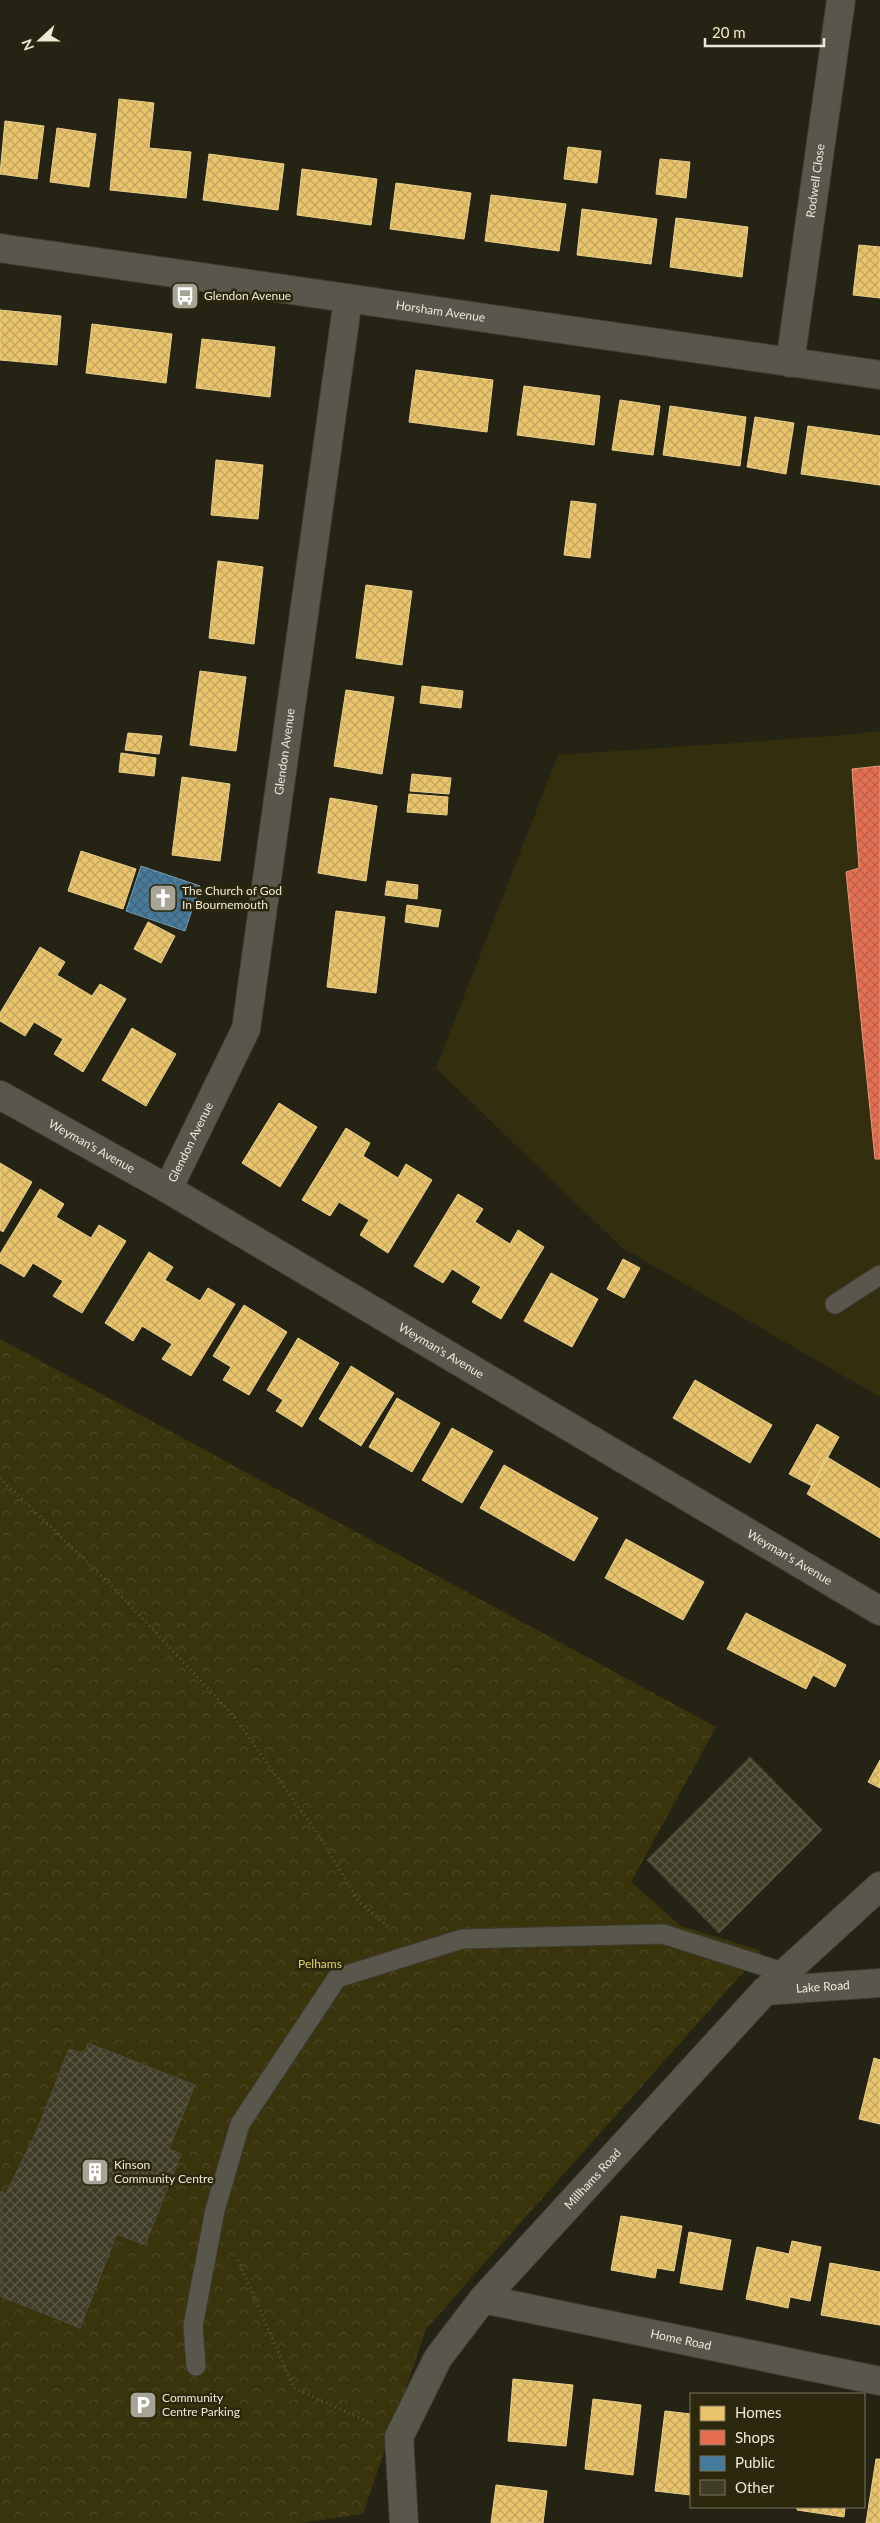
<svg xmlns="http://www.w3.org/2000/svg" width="880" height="2523" font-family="Lato,sans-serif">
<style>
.built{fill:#332e0d}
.park{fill:url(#park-crowns)}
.homes{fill:url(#homes-cross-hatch);stroke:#eacf8b}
.shops{fill:url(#shops-cross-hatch);stroke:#e8947a}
.public{fill:url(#public-cross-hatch);stroke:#779caf}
.building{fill:url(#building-cross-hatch);stroke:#4d4b3f}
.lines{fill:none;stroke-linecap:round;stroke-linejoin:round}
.service-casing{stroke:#3e3c31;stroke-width:21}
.minor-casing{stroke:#3e3c31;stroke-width:30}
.path{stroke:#56554a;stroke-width:3;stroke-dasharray:1 4;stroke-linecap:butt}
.service{stroke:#59574c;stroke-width:19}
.minor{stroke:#59574c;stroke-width:28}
.labels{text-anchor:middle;stroke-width:5;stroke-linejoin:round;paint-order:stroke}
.street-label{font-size:12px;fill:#ebe9d9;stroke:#2c280d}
.poi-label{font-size:12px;fill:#ebe9d9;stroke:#2c280d;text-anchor:start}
.park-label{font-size:12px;fill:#e1d270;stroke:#2c280d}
</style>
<defs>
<pattern id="park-crowns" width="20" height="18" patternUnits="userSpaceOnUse" patternTransform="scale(1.25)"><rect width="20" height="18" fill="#3a340d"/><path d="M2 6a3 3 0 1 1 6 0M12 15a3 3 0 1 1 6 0" fill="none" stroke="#4d4824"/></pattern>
<pattern id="homes-cross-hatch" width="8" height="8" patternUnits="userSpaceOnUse" patternTransform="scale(1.25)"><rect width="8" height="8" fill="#e9c46a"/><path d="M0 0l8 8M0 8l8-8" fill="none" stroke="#c0a460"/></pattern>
<pattern id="shops-cross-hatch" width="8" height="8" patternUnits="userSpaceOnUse" patternTransform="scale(1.25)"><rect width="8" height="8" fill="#e76f51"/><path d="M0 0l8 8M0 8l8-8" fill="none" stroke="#b7634c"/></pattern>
<pattern id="public-cross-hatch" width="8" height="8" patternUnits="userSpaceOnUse" patternTransform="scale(1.25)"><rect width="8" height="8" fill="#457b9d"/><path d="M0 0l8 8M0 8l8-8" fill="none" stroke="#456374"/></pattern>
<pattern id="building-cross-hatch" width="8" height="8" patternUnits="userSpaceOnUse" patternTransform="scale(1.25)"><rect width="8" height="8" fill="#3f3c26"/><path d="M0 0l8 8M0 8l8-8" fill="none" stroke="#5b5845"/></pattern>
</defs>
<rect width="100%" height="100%" fill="#252314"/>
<path class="built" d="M880,731V1397L621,1247L436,1068L558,755L832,736Z"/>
<path class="park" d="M0,1339L716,1727L631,1882L681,1926L762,1951L426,2329L363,2514L301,2523H0Z"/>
<path class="homes" d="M119,99L154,103L149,148L191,152L186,198L110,190Z
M5,121L44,126L37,179L0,174Z
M57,128L96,134L89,187L50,182Z
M568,147L601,151L597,183L564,179Z
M209,154L284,164L278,210L203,200Z
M660,159L690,162L686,198L656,194Z
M302,169L377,179L371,225L297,215Z
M396,183L471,193L464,239L390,229Z
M491,195L566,204L559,251L485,241Z
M582,209L657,219L651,264L577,255Z
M676,218L748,227L742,277L670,267Z
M859,245L880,247V298L853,295Z
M0,310L61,316L57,365L0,360Z
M92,324L172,334L166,383L86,373Z
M202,339L275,347L270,397L196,388Z
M416,370L493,380L487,432L409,422Z
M524,386L600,396L594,445L517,435Z
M620,400L660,406L653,455L612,450Z
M670,406L746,417L740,466L663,455Z
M755,417L794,423L786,474L747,467Z
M808,426L880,436V485L801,474Z
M216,460L263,465L258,519L211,515Z
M571,501L596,504L590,558L564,555Z
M218,561L263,567L254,644L209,638Z
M366,585L412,591L402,665L356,658Z
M200,671L246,677L236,751L190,745Z
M422,686L463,691L461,708L420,703Z
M346,690L394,697L382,774L334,766Z
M128,733L162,736L159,754L125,750Z
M121,753L156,758L154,776L119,772Z
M412,774L451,778L449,794L410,791Z
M182,777L230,784L220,861L172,855Z
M409,794L448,797L447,815L407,812Z
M330,798L377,806L366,881L318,873Z
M81,851L136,869L123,909L68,891Z
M387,881L418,885L417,899L385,895Z
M407,905L441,910L438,927L405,922Z
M336,911L385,917L376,993L327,987Z
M148,922L175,936L161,963L134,949Z
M40,947L65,962L57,975L92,996L100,984L126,999L83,1072L54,1054L63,1039L34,1022L25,1036L0,1021V1013Z
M132,1028L176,1054L146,1106L102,1080Z
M279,1103L317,1127L280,1187L242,1163Z
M346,1128L370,1143L363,1156L398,1178L406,1164L432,1180L388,1253L360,1235L369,1220L339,1202L330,1216L302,1200Z
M0,1163L32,1182L3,1232L0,1230Z
M40,1189L64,1204L56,1217L91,1238L99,1225L126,1241L82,1313L53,1296L63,1281L33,1263L24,1277L0,1263V1254Z
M458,1194L483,1209L475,1222L510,1244L518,1230L544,1247L501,1319L472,1302L481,1287L452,1269L443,1283L414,1266Z
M149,1252L173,1267L165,1280L200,1301L208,1288L235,1304L191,1376L162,1359L172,1344L142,1326L133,1341L105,1323Z
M623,1259L640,1268L624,1298L607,1289Z
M551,1273L598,1299L572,1347L524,1321Z
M244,1305L287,1332L249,1395L223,1380L231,1367L213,1356Z
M298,1338L339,1363L302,1427L276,1411L283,1400L267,1390Z
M351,1366L394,1393L361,1446L319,1419Z
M695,1380L772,1425L750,1463L673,1418Z
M397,1398L440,1423L412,1472L369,1447Z
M817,1424L839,1437L812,1486L789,1474Z
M452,1428L493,1451L462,1503L422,1480Z
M827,1457L880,1489V1538L807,1494Z
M504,1465L598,1518L574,1561L480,1508Z
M626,1539L704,1582L683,1620L605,1578Z
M746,1613L824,1653L806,1689L727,1649Z
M824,1653L846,1665L835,1687L813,1675Z
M880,1760V1788L868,1782Z
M874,2058L880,2060V2124L859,2119Z
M621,2216L682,2226L674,2271L657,2268L655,2278L611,2270Z
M689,2232L731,2240L722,2290L680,2283Z
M792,2241L821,2247L810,2301L790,2297L788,2308L746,2299L757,2247L789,2254Z
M830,2263L880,2272V2325L821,2315Z
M513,2379L573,2385L566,2446L508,2441Z
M593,2399L641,2405L633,2475L585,2469Z
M665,2411L691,2414V2495L655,2491Z
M876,2459H880V2523H866Z
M496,2485L547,2491L543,2523H491Z
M797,2507H845L844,2517L797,2510Z"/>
<path class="shops" d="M880,766V1159H875L846,872L859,868L852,769Z"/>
<path class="public" d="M141,866L200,886L185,931L126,911Z"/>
<path class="building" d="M750,1757L822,1830L719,1933L647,1860Z
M88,2043L195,2085L169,2149L181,2154L145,2245L117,2234L80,2328L0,2296V2191L6,2194L37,2130L69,2049L84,2054Z"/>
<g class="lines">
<defs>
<path id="service" d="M835,1304L880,1275
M196,2366L193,2326L215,2210L240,2124L337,1978L462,1939L663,1934L786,1973"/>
<g id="minor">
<path id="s1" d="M0,248L880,375"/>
<path id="s2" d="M790,363L841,0"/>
<path id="s3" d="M0,1095L168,1189L880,1611"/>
<path id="s4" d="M168,1189L246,1029L348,299"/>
<path id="s5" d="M765,1991L880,1983"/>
<path id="s6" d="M483,2299L880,2381"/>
<path id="s7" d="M404,2523L399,2437L438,2358L483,2299L765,1991L880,1886"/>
</g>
</defs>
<use href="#service" class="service-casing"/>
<use href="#minor" class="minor-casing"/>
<path class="path" d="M0,1478L111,1585L232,1714L320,1837L359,1902L391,1929
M238,2260L294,2388L368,2422"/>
<use href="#service" class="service"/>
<use href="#minor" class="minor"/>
</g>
<defs>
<symbol id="bus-square" viewBox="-11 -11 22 22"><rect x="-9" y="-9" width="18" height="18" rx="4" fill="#a6a494" stroke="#2c280d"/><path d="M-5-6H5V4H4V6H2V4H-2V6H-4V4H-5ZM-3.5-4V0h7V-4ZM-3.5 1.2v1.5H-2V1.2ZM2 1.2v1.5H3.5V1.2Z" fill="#fff"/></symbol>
<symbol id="church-square" viewBox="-11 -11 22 22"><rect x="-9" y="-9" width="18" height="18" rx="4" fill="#a6a494" stroke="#2c280d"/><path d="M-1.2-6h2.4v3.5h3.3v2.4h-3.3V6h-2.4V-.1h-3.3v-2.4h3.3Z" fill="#fff"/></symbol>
<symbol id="building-square" viewBox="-11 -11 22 22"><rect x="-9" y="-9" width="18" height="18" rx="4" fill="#a6a494" stroke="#2c280d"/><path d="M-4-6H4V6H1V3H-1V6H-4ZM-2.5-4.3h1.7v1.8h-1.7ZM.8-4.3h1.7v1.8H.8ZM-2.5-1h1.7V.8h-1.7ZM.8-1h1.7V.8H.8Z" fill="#fff"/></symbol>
<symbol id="parking-square" viewBox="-11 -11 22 22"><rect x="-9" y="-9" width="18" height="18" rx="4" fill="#a6a494" stroke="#2c280d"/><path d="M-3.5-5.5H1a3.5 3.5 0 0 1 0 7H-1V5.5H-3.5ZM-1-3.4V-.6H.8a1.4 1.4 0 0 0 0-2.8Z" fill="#fff"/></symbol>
</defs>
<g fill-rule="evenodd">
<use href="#bus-square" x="169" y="280" width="32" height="32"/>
<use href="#church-square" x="147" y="882" width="32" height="32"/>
<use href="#building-square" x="79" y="2156" width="32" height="32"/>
<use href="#parking-square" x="127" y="2389" width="32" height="32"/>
</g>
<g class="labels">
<g class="street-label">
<text dy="4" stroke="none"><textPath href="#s2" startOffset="184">Rodwell Close</textPath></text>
<text dy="4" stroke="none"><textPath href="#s1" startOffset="445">Horsham Avenue</textPath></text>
<text dy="4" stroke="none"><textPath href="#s4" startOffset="458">Glendon Avenue</textPath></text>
<text dy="4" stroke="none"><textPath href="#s4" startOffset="52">Glendon Avenue</textPath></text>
<text dy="4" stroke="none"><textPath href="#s3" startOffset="105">Weyman's Avenue</textPath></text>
<text dy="4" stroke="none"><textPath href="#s3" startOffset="510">Weyman's Avenue</textPath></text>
<text dy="4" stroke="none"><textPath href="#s3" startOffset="915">Weyman's Avenue</textPath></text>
<text dy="4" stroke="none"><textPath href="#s5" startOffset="58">Lake Road</textPath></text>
<text dy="4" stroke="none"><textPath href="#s7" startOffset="411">Millhams Road</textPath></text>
<text dy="4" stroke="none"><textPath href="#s6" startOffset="202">Home Road</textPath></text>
</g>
<g class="poi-label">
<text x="204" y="300">Glendon Avenue</text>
<text x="182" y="895">The Church of God<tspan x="182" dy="14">In Bournemouth</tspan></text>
<text x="114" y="2169">Kinson<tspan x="114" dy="14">Community Centre</tspan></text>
<text x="162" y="2402">Community<tspan x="162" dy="14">Centre Parking</tspan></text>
</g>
<g class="park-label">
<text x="320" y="1968">Pelhams</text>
</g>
</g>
<rect x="690" y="2393" width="175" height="115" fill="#2c280d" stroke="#78755f"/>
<rect x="700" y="2406" width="25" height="15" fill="#e9c46a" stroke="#78755f"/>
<text x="735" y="2418" font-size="15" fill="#ebe9d9">Homes</text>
<rect x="700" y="2430" width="25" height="15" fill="#e76f51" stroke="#78755f"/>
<text x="735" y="2443" font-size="15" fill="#ebe9d9">Shops</text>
<rect x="700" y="2456" width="25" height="15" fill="#457b9d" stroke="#78755f"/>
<text x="735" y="2468" font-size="15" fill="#ebe9d9">Public</text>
<rect x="700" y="2480" width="25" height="15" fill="#3f3c26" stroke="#78755f"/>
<text x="735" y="2493" font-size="15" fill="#ebe9d9">Other</text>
<g transform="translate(40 40) rotate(249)" stroke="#2c280d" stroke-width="4" paint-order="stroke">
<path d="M0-4L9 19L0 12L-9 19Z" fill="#ebe9d9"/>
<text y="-8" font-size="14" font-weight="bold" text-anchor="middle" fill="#ebe9d9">N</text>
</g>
<path d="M705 38v8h119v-8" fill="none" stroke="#ebe9d9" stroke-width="2.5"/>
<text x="712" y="38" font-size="15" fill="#ebe9d9" stroke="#2c280d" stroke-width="4" paint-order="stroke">20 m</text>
</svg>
